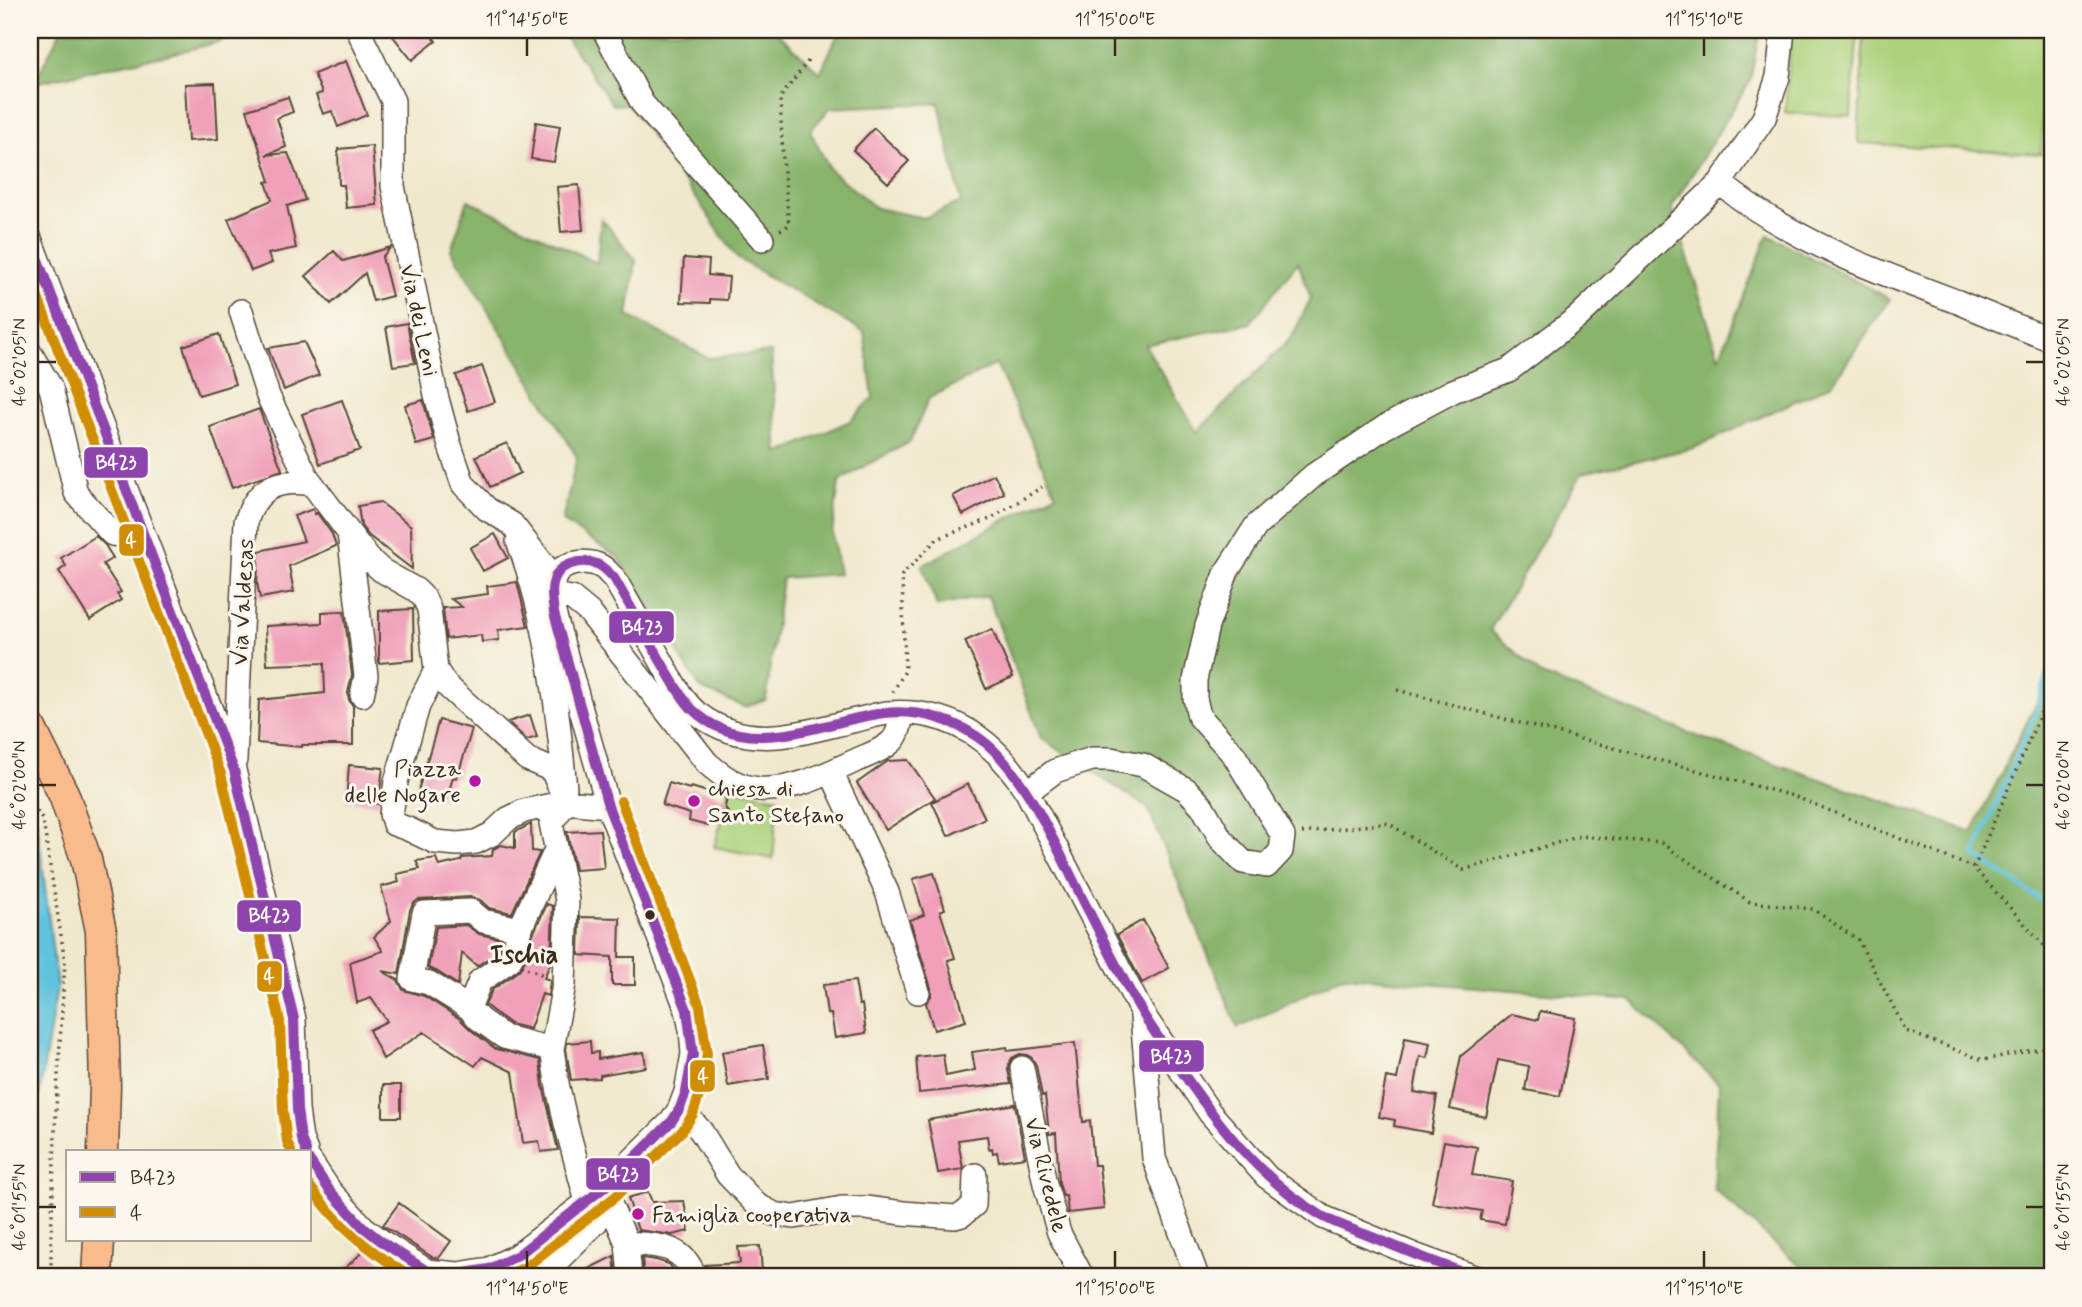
<svg xmlns="http://www.w3.org/2000/svg" width="2082" height="1307" font-family="Mynerve,sans-serif">
<style>
.green{fill:#abd27c;stroke:#737e4d;stroke-width:2}
.forest{fill:#88b46c;stroke:#626f45;stroke-width:2;fill-rule:evenodd}
.water{fill:#5fc3dd;stroke:#4d767e;stroke-width:2}
.lines{fill:none;stroke-linecap:round;stroke-linejoin:round}
.stream{stroke:#5fc3dd;stroke-width:5}
.building{fill:#f0a0b9}
.minor-casing{stroke:#564638;stroke-width:26}
.major-casing{stroke:#564638;stroke-width:33}
.path{stroke:#564638;stroke-width:3.5;stroke-dasharray:2 5;stroke-linecap:butt}
.minor{stroke:#fff;stroke-width:23}
.major{stroke:#fabb8c;stroke-width:30}
.bus-1-casing{stroke:#fbf7ec;stroke-width:16}
.bus-2-casing{stroke:#fbf7ec;stroke-width:16}
.bus-1{stroke:#8e44ad;stroke-width:10}
.bus-2{stroke:#d18d06;stroke-width:10}
.ticks{fill:none;stroke:#3b2a1e;stroke-width:2.5}
.poi-dot{fill:#b5179e;stroke:#fbf7ec;stroke-width:2.5}
.bus-dot{fill:#3b2a1e;stroke:#fbf7ec;stroke-width:2.5}
.labels{text-anchor:middle;stroke-width:6;stroke-linejoin:round;paint-order:stroke}
.street-label{font-size:23px;fill:#3b2a1e;stroke:#fbf7ec}
.poi-label{font-size:23px;fill:#3b2a1e;stroke:#fbf7ec;text-anchor:start}
.quarter-label{font-size:26px;font-weight:bold;fill:#3b2a1e;stroke:#fbf7ec}
.line-badge{stroke:#fbf7ec;stroke-width:2.5}
.badge-label{font-size:19px;text-anchor:middle;font-weight:bold;fill:#fff}
.neatline{fill:none;stroke:#3b2a1e;stroke-width:2.5}
.ticks-label{font-size:18px;text-anchor:middle;fill:#3b2a1e}
</style>
<rect width="100%" height="100%" fill="#fbf7ec"/>
<filter id="ink" filterUnits="userSpaceOnUse"><feTurbulence type="fractalNoise" baseFrequency=".0143" numOctaves="2"/><feDisplacementMap in="SourceGraphic" scale="14" xChannelSelector="R" yChannelSelector="G"/><feConvolveMatrix kernelMatrix="1 2 1 2 8 2 1 2 1" color-interpolation-filters="sRGB"/></filter>
<filter id="wash" filterUnits="userSpaceOnUse"><feTurbulence type="fractalNoise" baseFrequency=".00686" numOctaves="4" result="noise"/><feDisplacementMap in="SourceGraphic" scale="28" xChannelSelector="R" yChannelSelector="G"/><feGaussianBlur stdDeviation="1.57" result="paint"/><feColorMatrix in="noise" values="0 0 0 0 0 0 0 0 0 0 0 0 0 0 0 0 0 1.4 0 .05"/><feComposite in="paint" operator="in"/></filter>
<g filter="url(#wash)">
<rect width="100%" height="100%" fill="#efe8cc"/>
<path class="green" d="M1791,30H1858L1851,116L1785,113Z
M1864,30H2048L2041,154L1858,143Z
M729,788L778,798L773,859L714,847L721,823L727,819L728,813L725,807Z"/>
<path class="forest" d="M61,30H264L179,52L34,83Z
M561,30H775L820,73L840,30H1760L1750,81L1672,207L1719,358L1768,235L1890,299L1832,384L1694,448L1582,473L1490,630L1541,675L1699,737L1972,832L2052,672V1277H1805L1806,1271L1714,1189L1719,1084L1631,1000L1343,976L1238,1028L1148,808L1041,738L988,596L937,606L922,566L1001,522L1056,494L996,364L929,398L910,442L868,464L839,482L832,533L839,574L782,578L766,700L745,707L701,689L618,557L562,521L577,457L451,250L468,200L597,263L601,218L636,260L628,316L708,358L771,352L778,454L850,421L873,398L864,332L737,258L699,202L628,104L613,105ZM939,103L961,202L924,218L876,208L830,170L810,131L830,108ZM1298,262L1311,298L1292,337L1197,432L1145,345L1250,323Z"/>
<path class="water" d="M30,810L37,821L57,987L30,1151Z"/>
<g class="lines">
<path class="stream" d="M2052,664L2031,724L1974,855L2052,907"/>
</g>
<g id="blocks">
<path class="building" d="M388,30H427L436,41L412,60Z
M346,61L367,115L338,127L332,111L323,114L316,95L322,93L314,74Z
M215,83L218,139L188,141L185,84Z
M288,97L293,112L277,118L286,147L266,155L288,153L296,173L305,200L287,206L296,248L268,254L272,263L251,271L228,219L272,200L266,182L270,181L247,110Z
M536,122L560,126L554,162L531,159Z
M874,128L909,161L888,183L853,150Z
M372,146L377,205L346,208L344,185H339L338,149Z
M579,185L583,230L561,232L557,187Z
M391,247L382,257L392,296L373,301L365,273L331,304L306,276L334,251L343,261Z
M684,258L709,260L708,275L729,277L727,300L710,299V303L681,302Z
M407,323L415,363L393,366L386,327Z
M219,334L235,384L199,395L183,346Z
M304,342L319,375L284,390L268,348Z
M482,366L495,402L468,411L456,375Z
M342,400L360,450L320,464L302,414Z
M423,400L434,440L416,445L405,405Z
M259,409L282,470L232,488L210,427Z
M507,443L520,473L490,487L476,456Z
M994,474L1004,493L963,515L953,496Z
M380,502L411,526L412,569L369,536L361,526L358,506Z
M313,509L315,514L317,513L332,534L336,546L289,566L294,592L260,598L257,583L259,551L304,541L294,516Z
M495,534L508,558L483,571L470,548Z
M96,536L105,545L113,558L103,564L121,592L117,594L121,600L90,620L59,571L66,566L61,558Z
M517,582L528,626L498,630L499,640L482,642L481,635L446,639L443,608L462,607L451,599L488,594L487,586Z
M413,609L414,660L379,663V611Z
M344,611L352,675L348,693L349,700L353,706V745H302V747L257,743L259,700L325,693L324,663L267,665L265,626L322,623V612Z
M992,629L1013,677L986,689L965,641Z
M530,715L537,737L527,740L508,722Z
M439,720L472,729L457,778L453,777L447,799L418,791Z
M908,760L935,798L886,830L857,783L888,761Z
M349,765L383,768L378,804L346,801Z
M669,783L690,789L691,787L727,798L725,807L728,813L727,819L721,823L709,820L708,826L689,821L690,814L662,805Z
M968,784L985,818L948,836L932,802Z
M531,824L532,851L540,852L512,913L489,908L480,900L470,897L418,900L413,904L410,910L399,974L382,971L398,980L403,990L424,996L460,1019L471,1030L496,1049L540,1060L543,1086L558,1150L541,1152L539,1141L523,1143L513,1072L482,1057L475,1066L424,1032L383,1059L369,1030L387,1021L371,998L357,1003L350,962L383,951L374,937L391,921L381,887L399,882L397,874L420,869L416,861L436,858L439,866L461,861L462,858L492,856L493,849L501,845L515,848V832Z
M600,830L604,868L575,870L567,832Z
M934,873L945,909L940,911L955,958L948,960L966,1021L934,1030L926,1003L931,996V988L910,920L924,915L913,879Z
M547,904L553,906L551,961L544,978L550,980V982L548,996L542,994L530,1029L510,1024L485,1005L492,990L518,971L523,965L533,934Z
M580,917L620,918L619,957H635V985H612V957L579,955Z
M1143,920L1169,968L1142,983L1117,935Z
M466,925L479,934L502,939L498,951L477,966L462,953L458,985L436,971L428,968L436,927Z
M855,981L859,1005L862,1004L866,1033L835,1038L831,1014H827L823,985Z
M1540,1011L1575,1018L1560,1096L1525,1090L1529,1066L1498,1060L1486,1117L1450,1109L1461,1056L1512,1014L1538,1020Z
M1405,1038L1430,1043L1427,1058L1420,1056L1414,1092L1437,1096L1431,1133L1394,1126L1395,1120L1379,1117L1386,1077L1397,1079Z
M590,1041L591,1053L598,1052V1059L644,1052L646,1067L600,1075V1078L571,1080L566,1049L567,1043Z
M1075,1043L1083,1122L1090,1121L1094,1165H1099L1104,1209L1068,1213L1066,1196H1063L1059,1183L1056,1133L1049,1134L1045,1095L1042,1096L1036,1065L1032,1058L1027,1055L1020,1054L1012,1058L1009,1064L1008,1070L1011,1084L919,1093L916,1057L943,1054L946,1076L975,1070L972,1052L1007,1047L1008,1051Z
M763,1045L769,1079L728,1086L722,1052Z
M383,1085H401V1117H383Z
M1015,1104L1025,1157L999,1161L997,1152L993,1153L992,1148L989,1149L987,1136L958,1140L963,1169L938,1173L928,1120Z
M1444,1141L1477,1147L1472,1175L1512,1181L1505,1224L1480,1220L1482,1211L1432,1203Z
M648,1192L652,1202L684,1201L689,1231L672,1235L638,1230L628,1198Z
M399,1203L451,1241L439,1258L432,1257L383,1225Z
M760,1246L762,1271L741,1272L742,1277H709L705,1265L740,1263L738,1247Z
M367,1248L372,1252L395,1277H350L343,1270Z
M614,1256L616,1277H572Z
M642,1258L656,1260L669,1264L680,1277H644Z"/>
</g>
</g>
<g filter="url(#ink)">
<use href="#blocks" fill-opacity="0" stroke="#564638" stroke-width="2"/>
<g class="lines">
<defs>
<path id="minor" d="M358,30L393,101V186L436,395L449,443L463,484L487,509L512,524L554,578
M604,30L642,103L762,239
M1720,183C1790,240 1875,271 1958,302C1989,315 2021,328 2052,340
M30,239L234,770L294,1019L297,1110L301,1139L306,1151
M241,311L268,396L307,477L368,558L381,570L416,590L424,598L429,609L436,670L445,684L527,759L552,770L566,802
M30,353L51,388L76,493L112,534L145,538
M349,533L366,676L362,695
M518,541C548,621 557,704 565,788
M552,595L572,598L589,612L707,763C722,776 737,787 759,789C794,791 826,774 857,760C868,755 881,751 890,743C899,736 900,724 902,714
M436,670L418,706L396,782L391,814L394,824L408,829L435,842L458,844L476,842L492,834L508,819L524,811L566,802
M235,760L246,522C256,488 277,478 312,484
M831,772L887,892L918,992
M1027,792L1055,771L1092,759H1111L1143,765L1187,790L1202,806L1221,839L1243,862L1267,866L1281,851L1283,836L1234,755L1199,716L1195,698V680L1207,626L1227,571L1256,526L1314,475L1385,427L1453,391L1509,370L1578,317L1720,183L1764,118L1778,77L1783,30
M520,929L483,921L471,911L424,913L412,979L429,983L469,1008L479,1019L504,1037L552,1049
M469,1008L480,981L510,960L520,929L556,850
M1142,1016L1154,1158L1197,1277
M1022,1068L1045,1184L1059,1233L1080,1273L1084,1277
M680,1108L701,1131L728,1175L757,1205L774,1214L794,1217L842,1208H866L903,1213L955,1217L962,1215L974,1205L975,1175
M310,1161L330,1191L363,1227L385,1244L427,1271L458,1274L489,1269L518,1255L587,1202L606,1186L672,1121L680,1108L686,1092L693,1054L691,1030L687,1010L608,806L554,613C553,602 551,590 554,579C560,562 588,558 602,567C606,569 610,575 614,578C629,604 644,631 659,657C670,676 680,700 698,714C748,752 800,733 856,720C866,718 877,714 887,713C950,708 995,740 1027,792L1142,1013L1210,1113L1267,1177L1323,1217L1417,1256L1475,1277
M607,1189L608,1199L627,1243L630,1277
M587,1202L566,1124L557,1083L552,1049L564,984L567,900L551,823L566,802L608,806
M627,1243C657,1245 683,1244 695,1277
M541,1277L596,1222L608,1199"/>
<path id="major" d="M30,727L64,795L86,859L101,931L105,1086L103,1151
M97,1277L99,1239"/>
</defs>
<use href="#minor" class="minor-casing"/>
<use href="#major" class="major-casing"/>
<path class="path" d="M780,230L789,225L783,160L780,98L811,57
M1397,690L1793,796L1974,868L2050,952H2052
M893,692L905,671L902,575L937,539L990,519L1042,487
M30,799L43,821L65,961L56,1108L51,1240V1277
M1302,833L1388,823L1463,870L1581,836L1661,843L1750,902L1813,909L1858,940L1906,1031L1983,1060L2052,1046
M1974,868L2052,687
M527,968L545,976"/>
<use href="#minor" class="minor"/>
<use href="#major" class="major"/>
<defs>
<path id="bus-1" d="M30,239L234,770L294,1019L297,1110L301,1139L306,1151
M310,1161L330,1191L363,1227L385,1244L427,1271L458,1274L489,1269L518,1255L606,1186L672,1121L680,1108L686,1092L693,1054L687,1010L608,806L554,613C553,603 550,590 554,580C559,563 582,559 597,564C604,567 609,573 614,578C629,604 644,631 659,658C669,675 678,694 692,709C747,763 822,721 884,713C921,709 959,721 987,744C1030,781 1059,853 1085,904C1104,940 1121,978 1142,1012C1152,1030 1165,1046 1176,1063C1216,1122 1259,1179 1322,1216C1336,1224 1352,1229 1367,1235C1403,1250 1439,1264 1475,1277"/>
<path id="bus-2" d="M30,277L221,774L280,1021L283,1110L287,1142L291,1151
M310,1186C336,1225 371,1252 411,1277
M504,1277L527,1266L616,1196L683,1130L693,1114L699,1096L707,1054L700,1006L621,801"/>
</defs>
<use href="#bus-1" class="bus-1-casing"/>
<use href="#bus-2" class="bus-2-casing"/>
<use href="#bus-1" class="bus-1"/>
<use href="#bus-2" class="bus-2"/>
</g>
</g>
<path class="ticks" d="M527,38V56M1115,38V56M1704,38V56M38,362H56M2026,362H2044M38,785H56M2026,785H2044M38,1207H56M2026,1207H2044M527,1251V1268M1115,1251V1268M1704,1251V1268"/>
<g class="poi-dot">
<circle cx="475" cy="781" r="7"/>
<circle cx="694" cy="801" r="7"/>
<circle cx="638" cy="1214" r="7"/>
</g>
<circle class="bus-dot" cx="650" cy="915" r="6"/>
<g class="labels">
<g class="street-label">
<text transform="translate(420 320) rotate(78)" y="8">Via dei Leni</text>
<text transform="translate(242 602) rotate(-87)" y="8">Via Valdesas</text>
<text transform="translate(1047 1175) rotate(76)" y="8">Via Rivedele</text>
</g>
<g class="poi-label">
<text x="461" y="776" text-anchor="end">Piazza<tspan x="461" dy="26">delle Nogare</tspan></text>
<text x="708" y="796">chiesa di<tspan x="708" dy="26">Santo Stefano</tspan></text>
<text x="652" y="1222">Famiglia cooperativa</text>
</g>
<g class="quarter-label">
<text x="524" y="963">Ischia</text>
</g>
</g>
<g class="line-badge">
<rect x="83" y="446" width="66" height="33" rx="7" fill="#8e44ad"/>
<rect x="118" y="523" width="27" height="34" rx="7" fill="#d18d06"/>
<rect x="608" y="610" width="67" height="34" rx="7" fill="#8e44ad"/>
<rect x="236" y="899" width="66" height="34" rx="7" fill="#8e44ad"/>
<rect x="256" y="960" width="27" height="33" rx="7" fill="#d18d06"/>
<rect x="1138" y="1039" width="67" height="34" rx="7" fill="#8e44ad"/>
<rect x="689" y="1059" width="27" height="34" rx="7" fill="#d18d06"/>
<rect x="585" y="1157" width="66" height="34" rx="7" fill="#8e44ad"/>
</g>
<g class="badge-label">
<text x="116" y="469">B423</text>
<text x="131" y="547">4</text>
<text x="642" y="634">B423</text>
<text x="269" y="922">B423</text>
<text x="269" y="983">4</text>
<text x="1171" y="1063">B423</text>
<text x="703" y="1083">4</text>
<text x="618" y="1181">B423</text>
</g>
<rect width="2082" height="1307" fill="none" stroke="#fbf7ec" stroke-width="77"/>
<rect x="66" y="1150" width="245" height="91" fill="#fbf7ec" stroke="#aea59a" stroke-width="2"/>
<rect x="80" y="1172" width="35" height="10" fill="#8e44ad" stroke="#aea59a" stroke-width="2"/>
<text x="130" y="1184" font-size="21" fill="#3b2a1e">B423</text>
<rect x="80" y="1207" width="35" height="10" fill="#d18d06" stroke="#aea59a" stroke-width="2"/>
<text x="130" y="1220" font-size="21" fill="#3b2a1e">4</text>
<rect x="38" y="38" width="2006" height="1230" class="neatline"/>
<g class="ticks-label">
<text x="527" y="25">11°14'50"E</text>
<text x="1115" y="25">11°15'00"E</text>
<text x="1704" y="25">11°15'10"E</text>
<text transform="translate(19 362) rotate(-90)" y="6">46°02'05"N</text>
<text transform="translate(2063 362) rotate(-90)" y="6">46°02'05"N</text>
<text transform="translate(19 785) rotate(-90)" y="6">46°02'00"N</text>
<text transform="translate(2063 785) rotate(-90)" y="6">46°02'00"N</text>
<text transform="translate(19 1207) rotate(-90)" y="6">46°01'55"N</text>
<text transform="translate(2063 1207) rotate(-90)" y="6">46°01'55"N</text>
<text x="527" y="1294">11°14'50"E</text>
<text x="1115" y="1294">11°15'00"E</text>
<text x="1704" y="1294">11°15'10"E</text>
</g>
</svg>
